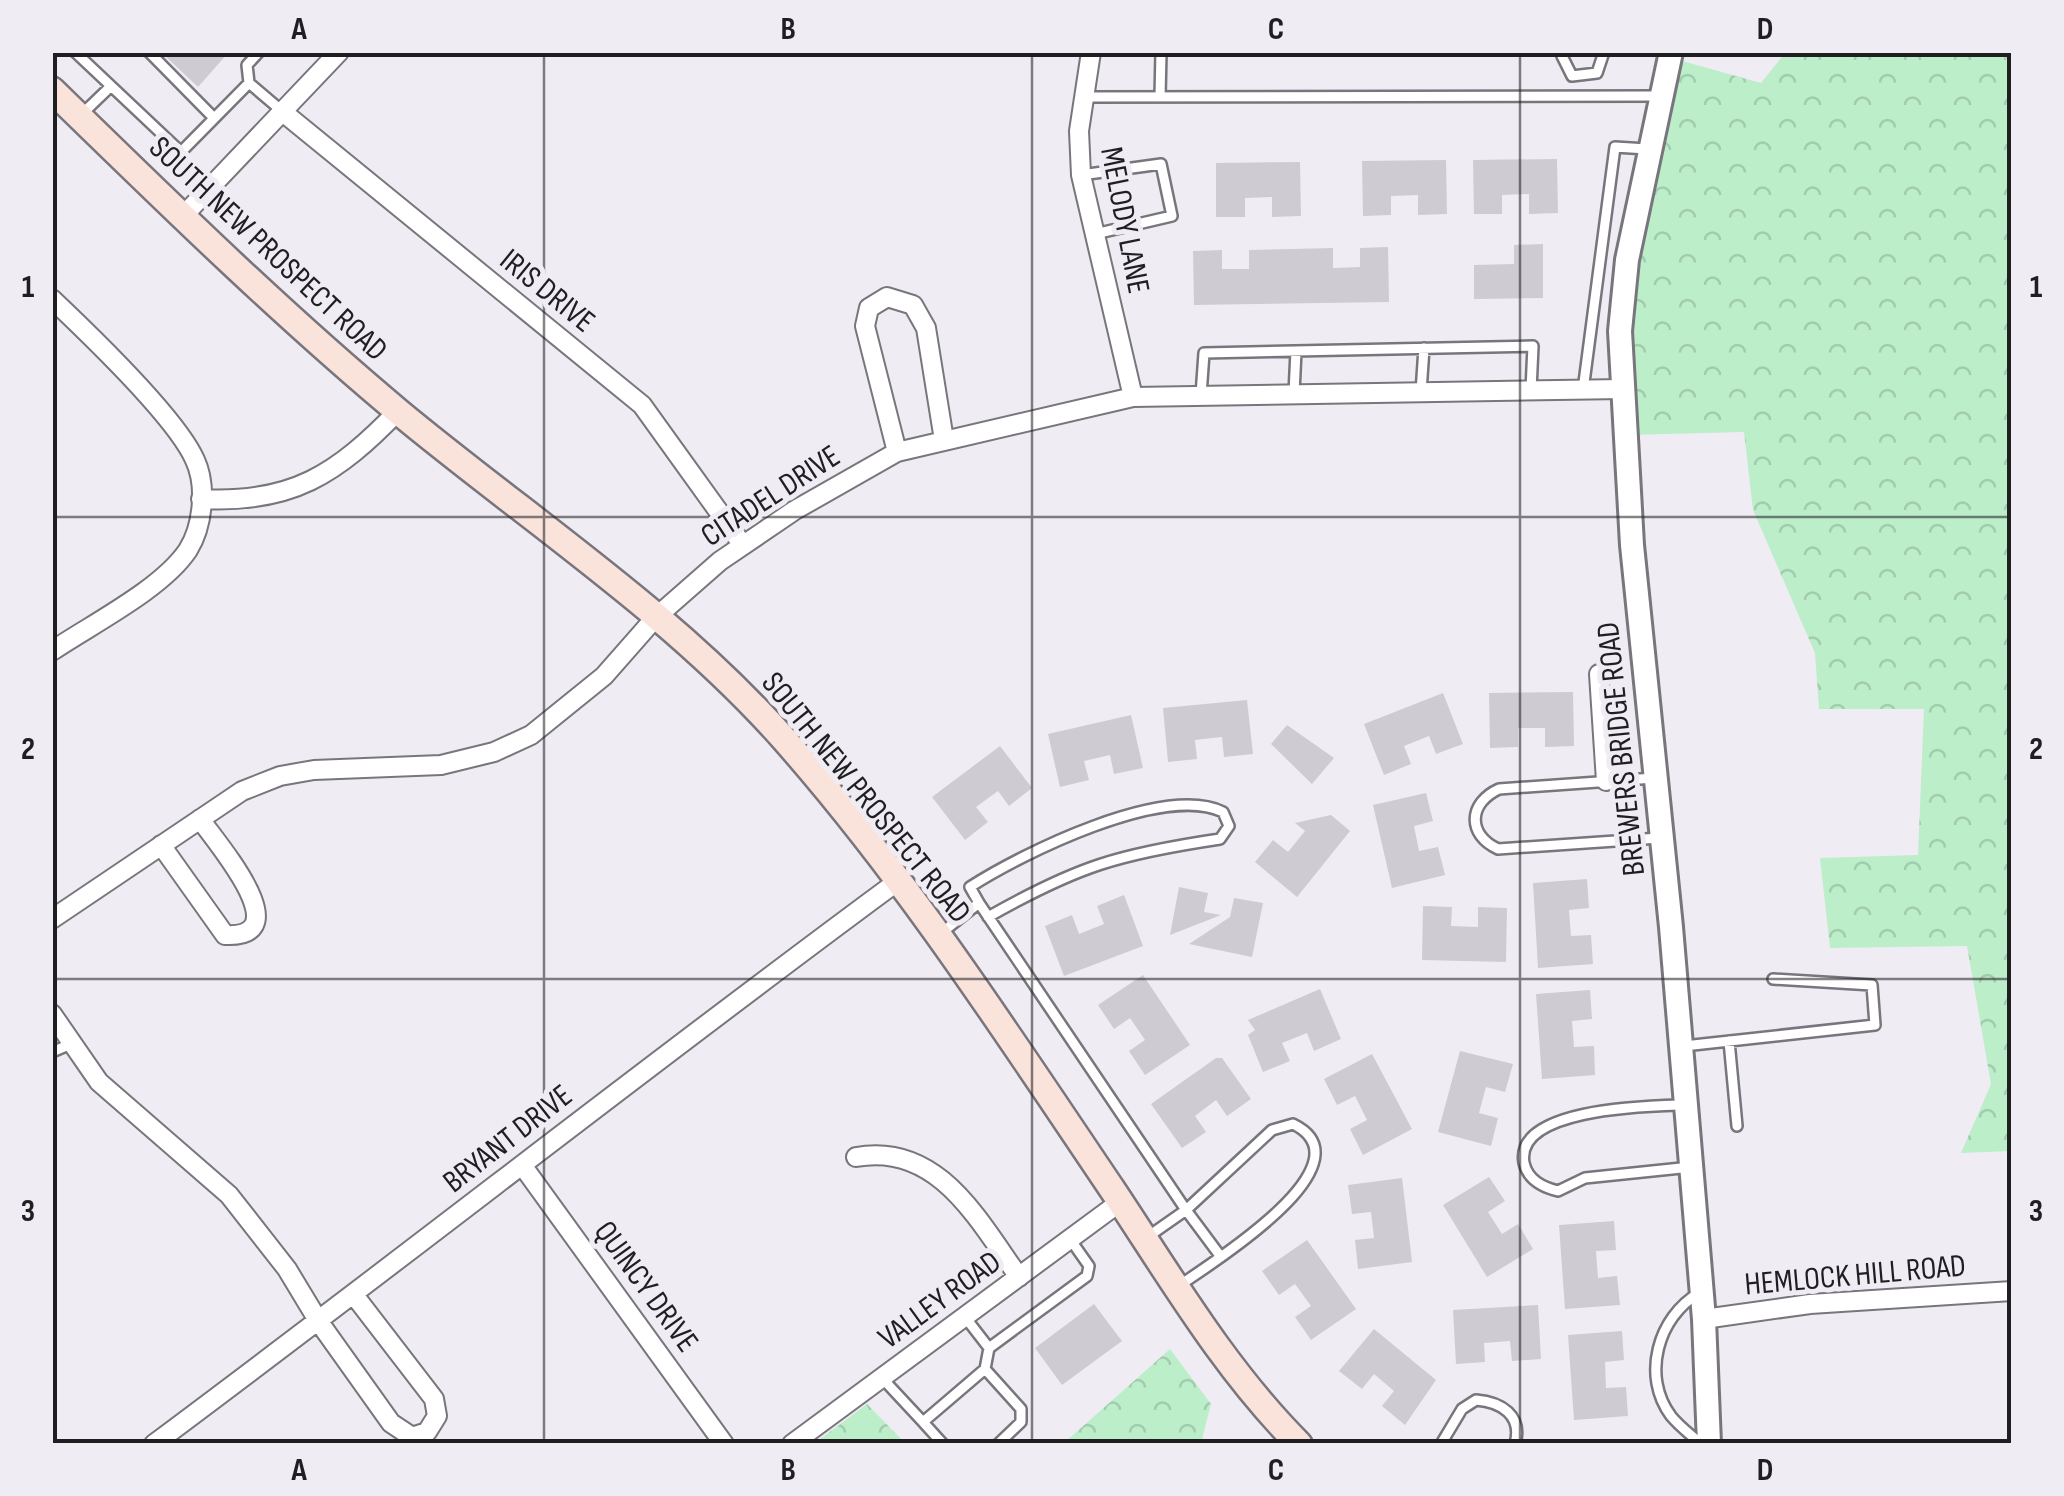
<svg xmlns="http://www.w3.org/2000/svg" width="2064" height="1496" font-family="'Sofia Sans Condensed',sans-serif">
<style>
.forest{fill:url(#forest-crowns)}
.building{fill:#cfcbd3}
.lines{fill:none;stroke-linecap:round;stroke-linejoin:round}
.service-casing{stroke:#79757d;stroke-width:14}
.minor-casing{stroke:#79757d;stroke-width:22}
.tertiary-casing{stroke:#79757d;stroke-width:28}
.secondary-casing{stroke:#79757d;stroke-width:30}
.service{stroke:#fff;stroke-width:9}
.minor{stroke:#fff;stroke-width:18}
.tertiary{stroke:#fff;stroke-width:22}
.secondary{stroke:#fae3db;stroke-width:25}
.grid{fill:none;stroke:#1f1e21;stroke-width:2.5;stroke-opacity:0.55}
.labels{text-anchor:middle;stroke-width:10;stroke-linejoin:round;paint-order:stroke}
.street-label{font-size:32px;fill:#1f1e21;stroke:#f0ecf4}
.neatline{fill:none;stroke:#1f1e21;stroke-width:4}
.grid-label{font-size:32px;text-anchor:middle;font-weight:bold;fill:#1f1e21}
</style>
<defs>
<pattern id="forest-crowns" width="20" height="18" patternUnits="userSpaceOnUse" patternTransform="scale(2.5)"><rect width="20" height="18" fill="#bceeca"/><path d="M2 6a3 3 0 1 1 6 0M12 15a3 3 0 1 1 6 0" fill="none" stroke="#a1ccad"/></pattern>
</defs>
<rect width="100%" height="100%" fill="#f0ecf4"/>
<path class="forest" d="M1785,53H2011V1151L1961,1153L1991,1084L1967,946L1830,948L1820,858L1918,855L1924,709H1819L1815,653L1753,510L1744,432L1626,435L1621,385L1668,57L1761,83Z
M1170,1349L1211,1404L1201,1443H1064Z
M867,1404L905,1443H815Z"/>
<path class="building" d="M161,52H229L198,87Z
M1557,159L1558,213L1529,214V194L1502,195V214H1474L1473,160Z
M1446,160L1447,214L1418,215V195L1391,196V215L1363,216L1362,161Z
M1300,162L1301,216L1272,217V197L1245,198V217H1216V163Z
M1543,244V298L1474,299V265L1514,264V245Z
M1388,247L1389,302L1194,305L1193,251L1222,250V269H1249V250L1333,248V268L1360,267V248Z
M1573,692L1574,746L1545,747V728H1518V747L1490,748L1489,693Z
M1443,693L1463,744L1436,754L1429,736L1404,746L1411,764L1384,775L1364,724Z
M1247,700L1253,754L1224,757L1222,737L1195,740L1197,759L1168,762L1163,708Z
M1131,715L1143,768L1114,774L1110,755L1084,761L1089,780L1060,787L1048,734Z
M1287,725L1334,758L1312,784L1271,744Z
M1000,746L1032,788L1009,806L998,791L976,807L988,822L965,840L932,797Z
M1426,793L1433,821L1414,826L1419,851L1438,847L1445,875L1392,888L1373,805Z
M1331,815L1350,831L1297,897L1255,862L1273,840L1288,852L1305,831L1295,823Z
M1587,879L1589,908L1569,910L1571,936L1591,935L1593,964L1538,968L1533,883Z
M1179,887L1208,893L1204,912L1221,915L1170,935Z
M1124,895L1143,946L1064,976L1045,926L1072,915L1079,934L1104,924L1097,906Z
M1234,898L1263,903L1252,957L1189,944L1230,917Z
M1423,906L1452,907L1451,926L1478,927V907L1507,908L1506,962L1422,960Z
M1143,975L1190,1045L1145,1075L1129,1051L1145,1040L1130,1018L1114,1029L1098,1005Z
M1320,989L1341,1039L1314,1051L1307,1033L1282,1043L1290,1061L1263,1072L1248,1035L1255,1030L1248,1020Z
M1590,990L1592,1019L1572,1021L1574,1047L1594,1046L1595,1075L1542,1079L1536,994Z
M1460,1051L1513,1064L1505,1092L1486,1087L1479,1113L1498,1118L1491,1146L1438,1132Z
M1372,1054L1412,1129L1363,1155L1350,1129L1367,1120L1355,1096L1337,1105L1324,1079Z
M1216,1058H1222L1251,1099L1227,1116L1216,1100L1195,1116L1206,1132L1182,1148L1151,1104Z
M1489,1177L1505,1201L1488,1212L1502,1234L1518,1224L1533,1249L1487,1277L1443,1205Z
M1402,1178L1412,1262L1358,1269L1355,1240L1374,1238L1371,1212L1352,1214L1348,1185Z
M1614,1221L1616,1250L1596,1251L1598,1278L1617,1276L1620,1305L1565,1309L1559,1225Z
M1307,1240L1356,1309L1311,1340L1295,1317L1311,1306L1295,1284L1279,1295L1262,1271Z
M1094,1304L1122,1341L1062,1385L1035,1348Z
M1538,1305L1541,1359L1512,1361L1510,1341L1484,1343L1485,1362L1456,1364L1453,1310Z
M1374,1329L1436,1380L1405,1425L1382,1406L1394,1391L1374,1374L1362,1389L1339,1371Z
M1622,1331L1624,1360L1605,1362L1606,1388L1626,1387L1628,1416L1574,1420L1568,1335Z"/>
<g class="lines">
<defs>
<path id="service" d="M75,52L181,152L249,83L282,111
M149,52L214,118
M1562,56L1572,76L1597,73L1604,52
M249,83L247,65L259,52
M1085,97L1660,96
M1160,97L1161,52
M82,114L109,88
M1081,175L1161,164L1172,216L1095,234
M1583,390L1615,147L1647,149
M1421,392L1424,348
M1294,393L1296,351
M1201,395L1204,353L1533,346L1531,390
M1654,778L1499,789C1468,803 1467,835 1498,849L1659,838
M979,903L970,887C1021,854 1164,783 1223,812L1229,826L1220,839C1119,854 1078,866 988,917
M940,934L979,903L1186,1210L1272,1130L1293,1124C1373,1163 1212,1263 1180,1285
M1729,1041L1737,1126
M1684,1046L1875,1025L1872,985L1773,979
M52,1052L73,1043
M1683,1105C1649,1106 1514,1108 1524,1163C1528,1180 1542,1187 1558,1191L1585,1178L1691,1167
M1146,1238L1186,1210L1221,1257
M1699,1293C1658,1317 1641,1376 1671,1416C1679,1426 1691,1435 1701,1444
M965,1317L989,1348L1087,1276L1089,1266L1070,1239
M985,1369L1021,1409V1422L998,1444
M882,1378L923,1422
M943,1444L923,1422L985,1369L989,1348
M1441,1444L1462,1409L1476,1400C1501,1402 1523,1415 1515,1444"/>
<path id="minor" d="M1091,52L1079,131L1081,175L1133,397
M284,113L642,405L742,544
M184,215L339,52
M52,299C89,334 176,417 195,460C207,486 203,526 188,550C162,589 92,624 52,651
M897,452L865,326L869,308L887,297L913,305L926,328L944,440
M201,499C292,504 337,474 398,411
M1599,674L1606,781
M161,845L225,935C301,939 215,841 200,819
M52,919L242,791L280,776L314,770L441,765L494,752L531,735L604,676L655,618L720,561L795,510L897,452L1133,397L1623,389
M52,1014L99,1082L229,1195L287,1269L319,1322L391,1423L412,1437L427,1432L437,1416L434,1399L354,1295
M856,1157C938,1142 978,1220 1019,1277
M522,1165L724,1444
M1704,1319L1810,1304L2012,1291
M154,1444C404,1258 648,1065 898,881
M792,1444L1120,1202"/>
<path id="tertiary" d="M1671,52L1627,260L1620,331L1632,545L1671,927L1704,1319L1709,1444"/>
<path id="secondary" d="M52,90C165,200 279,312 400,413C528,519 672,613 783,738C906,877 1008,1035 1112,1189C1170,1276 1224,1369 1299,1444"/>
</defs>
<use href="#service" class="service-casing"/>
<use href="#minor" class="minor-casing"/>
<use href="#tertiary" class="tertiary-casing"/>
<use href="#secondary" class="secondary-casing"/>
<use href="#service" class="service"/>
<use href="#minor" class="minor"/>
<use href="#tertiary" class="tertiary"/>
<use href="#secondary" class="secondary"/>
</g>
<path class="grid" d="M544,52V1444M1032,52V1444M1520,52V1444M52,517H2012M52,979H2012"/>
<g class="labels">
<g class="street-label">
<text transform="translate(1126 220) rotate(79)" y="11">MELODY LANE</text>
<text transform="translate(269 248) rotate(43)" y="11">SOUTH NEW PROSPECT ROAD</text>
<text transform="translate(548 290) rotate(39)" y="11">IRIS DRIVE</text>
<text transform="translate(770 495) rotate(-33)" y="11">CITADEL DRIVE</text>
<text transform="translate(1620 749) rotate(-96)" y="11">BREWERS BRIDGE ROAD</text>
<text transform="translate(867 797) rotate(51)" y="11">SOUTH NEW PROSPECT ROAD</text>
<text transform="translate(507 1138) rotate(-38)" y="11">BRYANT DRIVE</text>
<text transform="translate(1855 1274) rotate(-5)" y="11">HEMLOCK HILL ROAD</text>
<text transform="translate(647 1286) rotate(54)" y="11">QUINCY DRIVE</text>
<text transform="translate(939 1299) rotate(-36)" y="11">VALLEY ROAD</text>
</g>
</g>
<rect width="2064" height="1496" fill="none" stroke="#f0ecf4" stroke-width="110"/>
<rect x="55" y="55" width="1954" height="1386" class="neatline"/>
<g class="grid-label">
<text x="299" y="39">A</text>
<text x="788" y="39">B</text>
<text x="1276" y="39">C</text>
<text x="1765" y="39">D</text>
<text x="28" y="297">1</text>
<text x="2036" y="297">1</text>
<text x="28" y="759">2</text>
<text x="2036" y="759">2</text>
<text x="28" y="1221">3</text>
<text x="2036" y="1221">3</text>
<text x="299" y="1480">A</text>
<text x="788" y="1480">B</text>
<text x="1276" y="1480">C</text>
<text x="1765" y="1480">D</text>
</g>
</svg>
